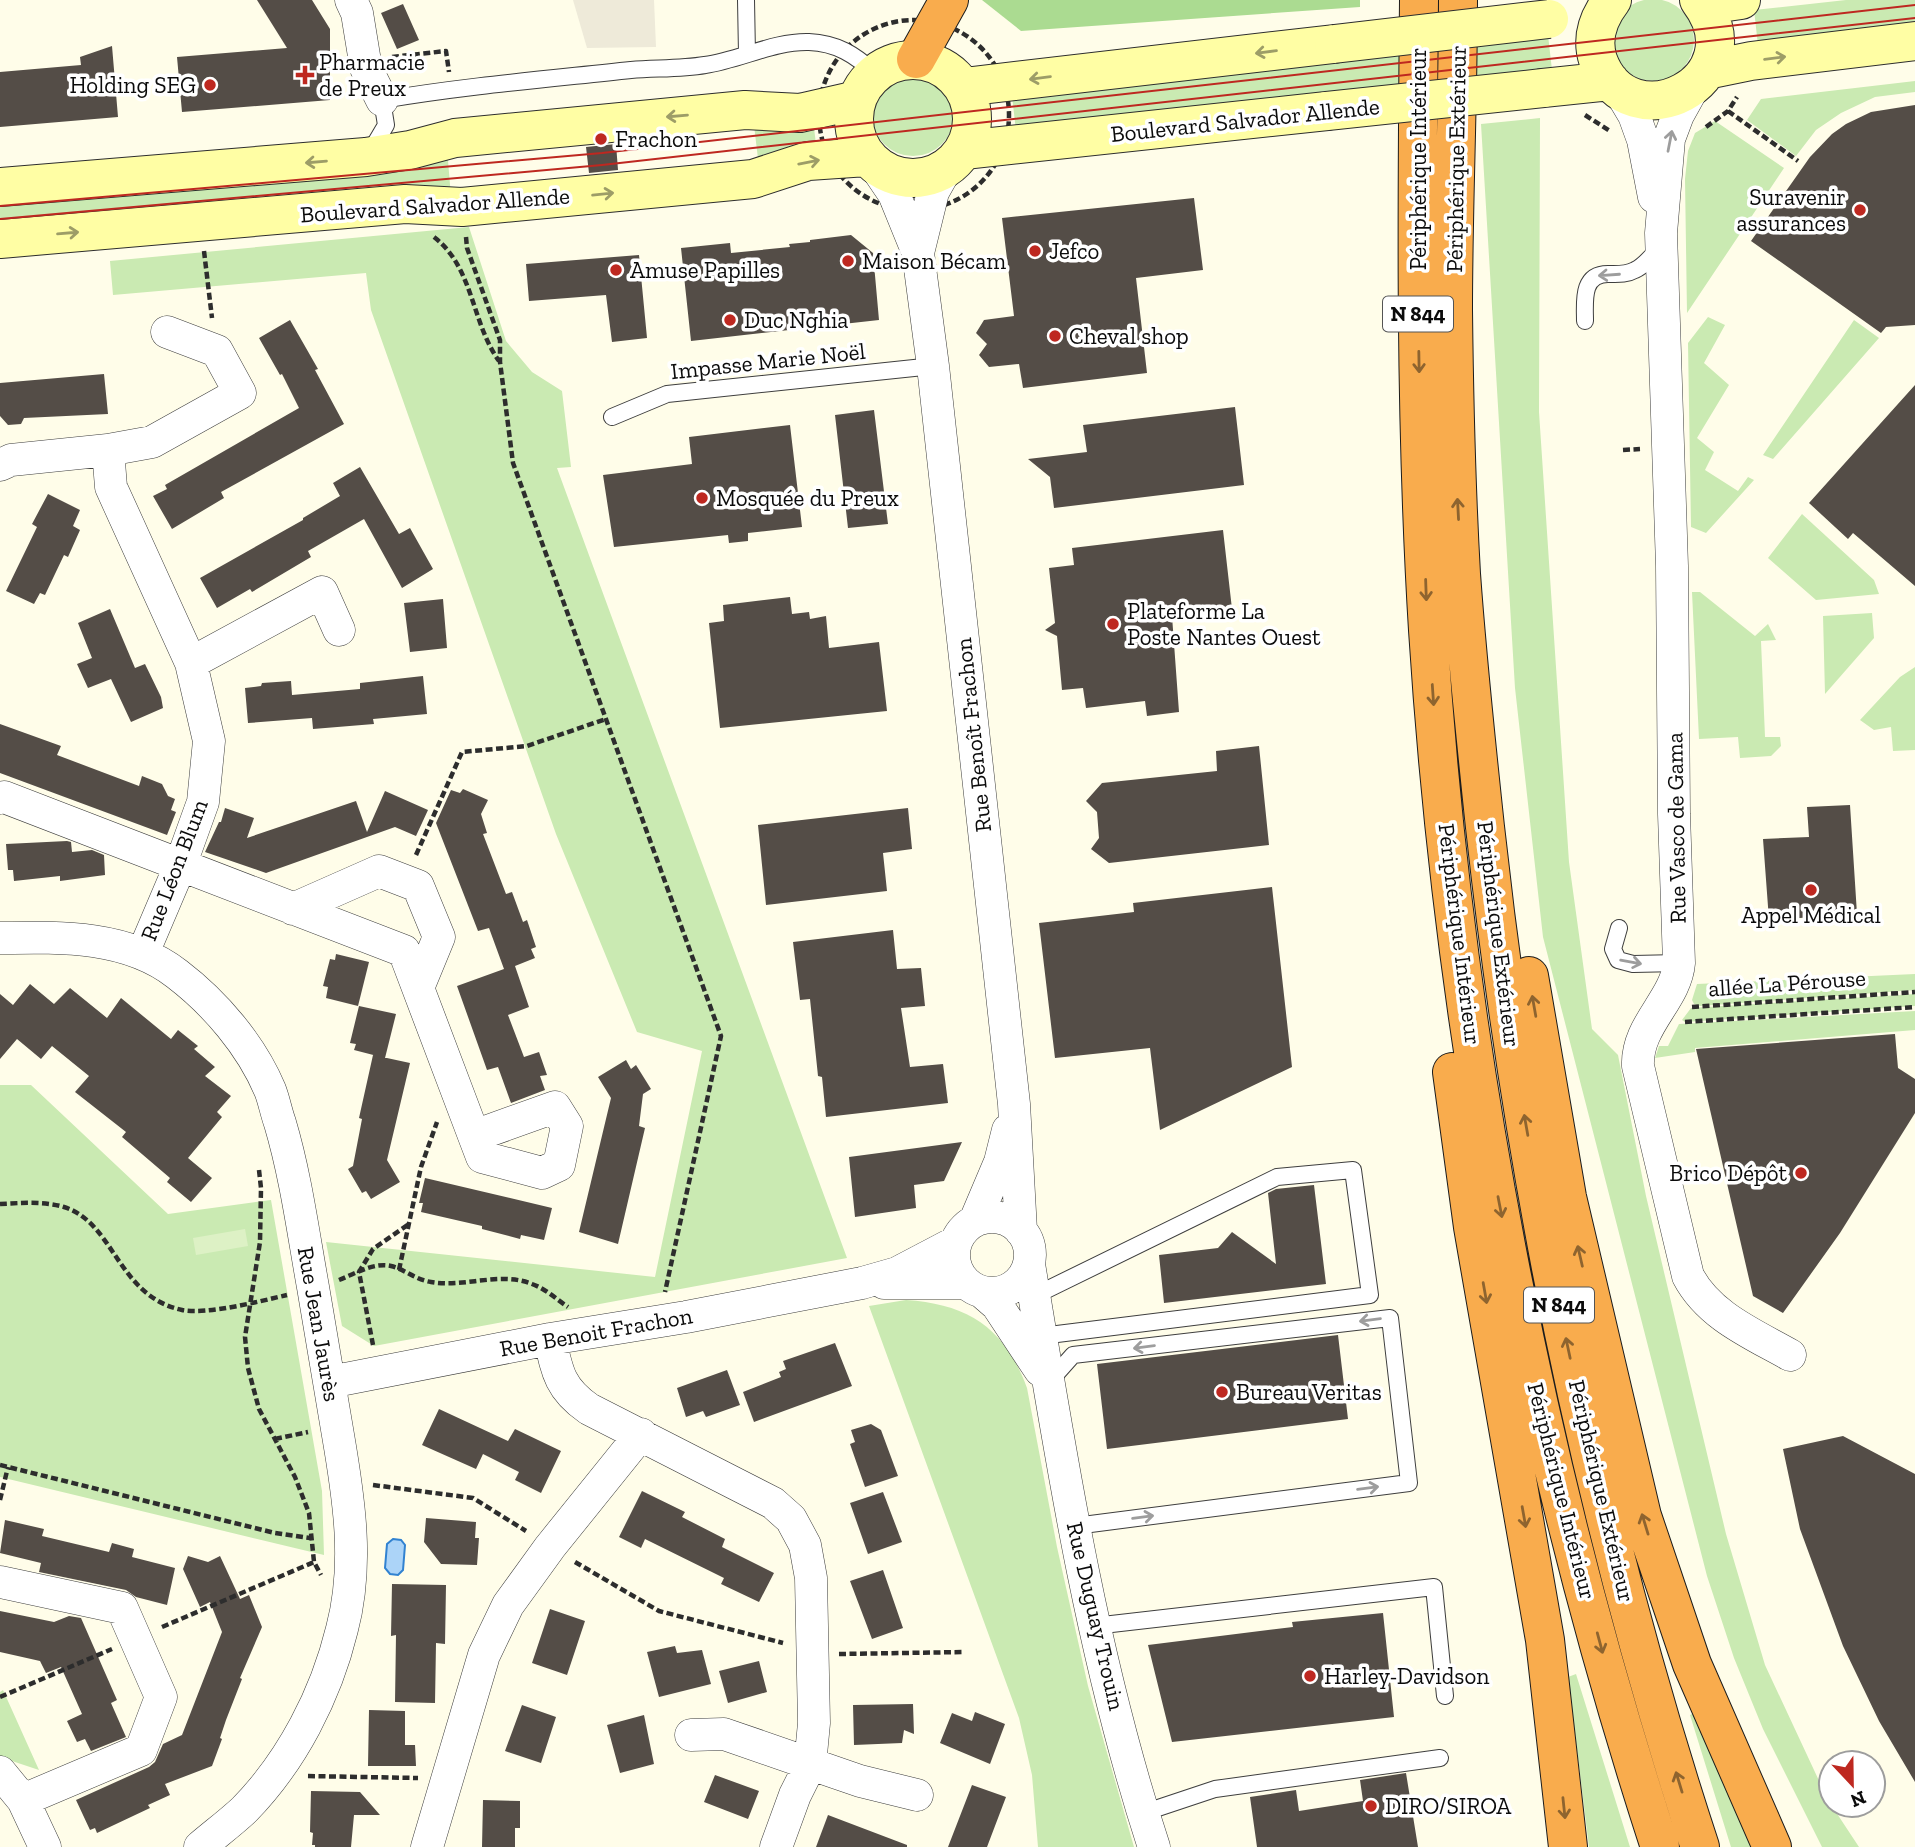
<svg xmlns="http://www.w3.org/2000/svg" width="1915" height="1847" font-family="'Zilla Slab',serif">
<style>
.green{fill:#caeab2}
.forest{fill:#abdb91}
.pitch{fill:#ddf1c5}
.plaza{fill:#eeead9}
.water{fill:#acd4f8;stroke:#3182d1;stroke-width:2}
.building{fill:#544d47}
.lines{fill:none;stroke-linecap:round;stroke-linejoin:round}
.lane-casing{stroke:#3e3e3e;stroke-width:18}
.street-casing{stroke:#3e3e3e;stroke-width:33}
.secondary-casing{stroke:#2d2d2d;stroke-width:40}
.highway-casing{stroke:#1c1c1c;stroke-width:40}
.path{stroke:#2d2d2d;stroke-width:4.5;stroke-dasharray:7 3.5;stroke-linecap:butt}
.lane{stroke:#fff;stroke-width:16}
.street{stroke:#fff;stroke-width:32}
.secondary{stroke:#fffea4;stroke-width:38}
.highway{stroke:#f9ac4d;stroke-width:38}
.tram{stroke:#be2820;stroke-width:2}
.secondary-bridge-casing{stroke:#2d2d2d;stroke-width:40;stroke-linecap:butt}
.secondary-bridge{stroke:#fffea4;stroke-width:38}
.oneway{stroke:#9d9d67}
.oneway2{stroke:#9d9d9d}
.oneway3{stroke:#8e642f}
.poi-dot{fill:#be2820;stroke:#fff;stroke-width:2.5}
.labels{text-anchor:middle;stroke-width:7;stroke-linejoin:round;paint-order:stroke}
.shield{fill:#fff;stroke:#545454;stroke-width:2}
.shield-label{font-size:21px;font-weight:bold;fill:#0b0b0b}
.poi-label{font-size:23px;fill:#0b0b0b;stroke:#fff;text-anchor:start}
.street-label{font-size:23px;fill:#0b0b0b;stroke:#fff}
</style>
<rect width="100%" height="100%" fill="#fffde9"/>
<path class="green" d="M1612 40a41 41 0 1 1 82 0a41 41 0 1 1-82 0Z
M1846,0H1915V27L1758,45L1754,10Z
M1548,35L1552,70L1016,131L1012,96Z
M872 115a41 41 0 1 1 82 0a41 41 0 1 1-82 0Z
M1915,81V92L1875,97L1841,113L1816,130L1796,156L1747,120L1761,99Z
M753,117L813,120L817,152L759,167Z
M1540,118L1539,412L1569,862L1592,1029L1618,1055L1646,1196L1726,1534L1765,1665L1828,1800L1859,1847H1822L1763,1729L1734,1658L1707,1576L1543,937L1515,688L1481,124Z
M1715,121L1784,168L1687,313L1685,179L1688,151L1695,133Z
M447,148L451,197L0,228V194Z
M469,227L506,341L532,372L562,391L571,467L557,468L847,1258L374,1346L342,1326L326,1242L655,1277L702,1051L637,1032L556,834L371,310L366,273L113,295L110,261Z
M1708,317L1725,325L1704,363L1729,385L1697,438L1714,452L1705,470L1738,491L1748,477L1754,480L1706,533L1691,527L1688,343Z
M1854,320L1879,338L1773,459L1763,455Z
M1802,514L1874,580L1879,594L1816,600L1768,558Z
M1692,592H1700L1755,636L1768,624L1776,640L1761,641L1765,737H1780L1781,746L1771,756L1740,758L1738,737L1699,739Z
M1872,613L1874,638L1825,694L1823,616Z
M1915,667V750L1893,751L1891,727L1874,730L1860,720L1900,677Z
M1915,974V990L1700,1006L1694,1004L1692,1000L1697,984Z
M1915,994V1006L1685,1022L1682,1020L1691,1008Z
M1915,1011V1030L1695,1048V1052L1655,1058L1659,1046H1668L1679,1024Z
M0,1085H31L168,1214L271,1200L322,1491L324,1555L0,1477Z
M906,1300C968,1304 1005,1328 1027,1388L1057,1547L1088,1686L1134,1847H1038L1032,1775L1019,1718L869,1306Z
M1576,1674L1630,1847H1589L1568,1677Z
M3,1690L39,1770L0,1757V1692Z
M1696,1712L1758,1847H1731L1690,1715Z"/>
<path class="forest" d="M982,0H1360V7L1021,31Z"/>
<path class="pitch" d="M245,1229L248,1246L196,1255L193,1238Z"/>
<path class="plaza" d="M573,0H654L656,47L587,48Z"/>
<path class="water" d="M393,1539L401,1540L405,1545L403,1570L398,1575L390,1574L385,1568L387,1544Z"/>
<path class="building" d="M257,0H312L330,29V100L182,112L177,57L287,48Z
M403,4L419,40L397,49L381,13Z
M112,46L118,117L0,127V72L81,65L80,57Z
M1915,105V325L1886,327L1881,333L1751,241L1810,157L1832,134L1846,124L1871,112Z
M616,144L618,170L589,173L586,147Z
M1194,198L1203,270L1136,278L1147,373L1023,388L1019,364L989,367L979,355L987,344L976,333L984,320L1014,316L1002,218Z
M851,235L873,253L879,320L691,341L681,248L730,243L731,253L790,247L789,244L810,242V240Z
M639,255L647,338L612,342L606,295L529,301L526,264Z
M290,320L318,369L315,370L344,424L221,492L224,498L172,529L153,496L167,489L165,485L299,408L282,374L280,375L259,338Z
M104,374L108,414L24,418L21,424L8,425L0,416V383Z
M1915,385V586L1853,533L1848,539L1809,503Z
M1235,407L1244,485L1054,508L1050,477L1028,459L1087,452L1083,425Z
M874,410L888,524L848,528L835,415Z
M790,425L802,527L748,533V541L729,543L728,535L614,547L603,475L692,464L689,437Z
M360,467L399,534L410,528L433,569L402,588L364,519L308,551L311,557L252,592L250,589L217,608L200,578L303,520V518L340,496L333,483Z
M48,494L80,510L73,526L80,530L68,557L64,555L45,595L40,593L34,604L6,591L37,527L32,524Z
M1223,530L1232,609L1172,616L1179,712L1147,716L1145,701L1086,708L1083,688L1062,690L1057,636L1045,630L1055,623L1049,568L1074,565L1072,548Z
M790,597L792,614L809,612L810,619L826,616L829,648L879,642L887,711L720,728L709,623L724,621L723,605Z
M443,599L447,648L410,652L404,603Z
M110,609L135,668L145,664L161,697L163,708L131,722L111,679L88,688L77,664L92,658L78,623Z
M423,676L427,714L373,719L374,724L313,729L312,718L248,723L245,688L261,686L262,683L291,681L292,695L360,689V683Z
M0,724L61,746L57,755L139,786L142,776L162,784L168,796L175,799L171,810L176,812L167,835L0,773Z
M1259,746L1269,845L1109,863L1091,849L1099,838L1097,812L1086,801L1102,783L1217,771L1216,751Z
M463,789L488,800L481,814L487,833L483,834L506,894L512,892L523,922L527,920L536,947L531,949L535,958L515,966L529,1007L508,1015L524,1057L539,1052L547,1075L540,1076L545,1090L511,1103L498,1067L487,1070L457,986L504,969L489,928L478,931L436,823L451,790L460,793Z
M385,791L428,810L416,836L395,827L266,873L205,852L219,822H221L225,808L254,818L247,838L356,801L367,832Z
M1850,805L1857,914L1769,920L1763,839L1809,837L1807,807Z
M908,808L912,849L883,853L887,891L766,905L758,825Z
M67,841L71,842L72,852L92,850L104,855L105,875L60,881V876L14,881L13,870H8L6,844Z
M1272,887L1292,1067L1160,1130L1150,1048L1055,1058L1039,923L1134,912L1133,903Z
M893,930L897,969L921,968L925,1006L901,1008L910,1067L943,1064L948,1103L826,1117L822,1077L818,1076L810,999L800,1000L793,942Z
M336,954L369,962L358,1006L326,998L328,987L323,986L330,959L335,960Z
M30,984L54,1004L70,988L107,1018L121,998L171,1039L178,1030L198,1046L194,1049L215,1067L205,1076L231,1096L217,1112L222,1117L188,1158L212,1178L191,1202L167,1182L170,1178L122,1137L126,1132L75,1092L89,1076L52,1046L41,1059L17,1039L0,1059V994L13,1005Z
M359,1006L396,1014L385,1058L354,1050L356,1044L350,1043Z
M1895,1034L1898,1068L1915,1079V1113L1840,1233L1783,1313L1753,1296L1696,1049Z
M373,1055L410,1063L387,1160L400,1182L371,1199L366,1191L362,1193L348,1169L353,1166L362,1119L359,1118Z
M626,1060L631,1069L636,1065L651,1089L643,1094L639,1126L645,1128L618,1244L579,1232L611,1098L598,1077Z
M962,1142L944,1181L914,1185L916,1208L855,1217L849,1157Z
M425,1178L552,1208L544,1240L521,1235L520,1239L482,1229V1226L421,1212L423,1203H419Z
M1314,1185L1326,1284L1164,1303L1159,1255L1218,1248L1232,1232L1276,1264L1268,1193L1276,1189Z
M1338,1335L1348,1419L1107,1449L1097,1364Z
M835,1343L852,1386L754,1422L743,1392L781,1377L779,1372L786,1369L783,1361Z
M727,1370L740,1405L706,1417L703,1411L686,1417L677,1388Z
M439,1409L508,1441L515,1429L561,1451L541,1493L515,1480L519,1472L483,1454L476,1469L422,1445Z
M871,1424L881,1430L898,1476L865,1487L850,1444L855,1442L851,1430Z
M1843,1436L1915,1474V1782L1879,1721L1843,1646L1800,1529L1783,1449Z
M642,1491L685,1512L682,1517L725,1539L722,1547L774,1573L759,1602L721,1584L724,1578L645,1539L641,1548L619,1537Z
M883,1492L902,1542L868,1554L850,1503Z
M426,1518L476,1522L475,1538H479L477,1565L441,1564L424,1542Z
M5,1520L44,1529L42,1536L109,1552L112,1543L134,1549L132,1557L175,1568L167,1605L136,1597L126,1590L39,1572L41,1563L0,1553Z
M188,1556L208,1562L220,1556L240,1599L249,1595L262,1627L240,1678L242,1679L226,1720L220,1738L222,1739L212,1766L165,1784L170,1795L148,1805L150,1808L97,1833L95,1828L90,1830L76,1800L149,1767L155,1762L163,1744L182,1735L222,1632L210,1602L200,1607L183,1569Z
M883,1570L903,1628L872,1639L850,1581Z
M392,1584L446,1585L445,1644L436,1643L435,1703L395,1702L396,1635L391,1636Z
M550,1609L585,1621L567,1675L532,1663Z
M0,1611L54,1622L69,1616L81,1618L117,1700L111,1703L126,1737L91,1751L85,1739L77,1742L67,1721L82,1714L61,1667L46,1673L40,1661L0,1652Z
M1383,1613L1394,1717L1172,1742L1148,1645L1293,1627L1292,1622Z
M675,1646L677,1653L702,1650L711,1684L659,1697L647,1652Z
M759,1661L767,1692L728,1703L719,1671Z
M913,1704L914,1734L904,1730L902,1743L854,1745L853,1705Z
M522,1705L556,1717L541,1763L505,1751Z
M369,1710L405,1711V1745H415L416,1766H368Z
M975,1712L1005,1724L990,1764L940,1743L952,1713L972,1721Z
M644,1715L654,1764L620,1773L607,1725Z
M1406,1773L1418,1847H1257L1250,1797L1296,1790L1299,1811L1363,1801L1360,1780Z
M715,1775L759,1791L748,1819L704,1802Z
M972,1785L1006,1797L987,1847H948Z
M311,1791L360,1792L380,1815H354L351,1847H315V1845H312L313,1833L310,1832Z
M483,1800L520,1801V1828H515V1847H482Z
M828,1815L907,1845V1847H816Z"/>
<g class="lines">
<defs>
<path id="lane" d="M746,0L747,54
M370,152L386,125L382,100C465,86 548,79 631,70C656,68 681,69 705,65C740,60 774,41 809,42C837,43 855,55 875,73
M1585,321C1585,302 1581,274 1608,274C1617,274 1626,275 1635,270C1644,266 1652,256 1659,248
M612,417L667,394L933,366
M1619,928L1613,949L1618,960L1633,964L1679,963
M1034,1296L1277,1177L1353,1170L1370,1295L1041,1336
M1049,1382L1073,1355L1390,1318L1409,1483L1075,1526
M1094,1626L1434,1587L1445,1696
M1143,1813L1215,1789L1440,1758"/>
<path id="street" d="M351,0L357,13L366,68L382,100
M1618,88L1634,115L1643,140L1654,197
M1693,88L1678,115L1669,139L1661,233L1672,566L1674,814L1679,963C1676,1000 1636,1025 1638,1066L1688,1276C1709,1316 1753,1334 1790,1355
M873,163L894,194L918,253L933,366L1014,1104L1021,1231
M918,253L933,192L946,169
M108,450L152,442L240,393L217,351L167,332
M0,465L11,460L108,450L111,487L191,663L209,741L203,802L180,866L143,953
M191,663L322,592L339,630
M0,798L4,797L404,951L474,1136L482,1157L542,1173L559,1165L567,1126L555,1107L474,1136
M293,909L379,871L418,886L439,937L418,988
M0,938C60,937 127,935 177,974C215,1003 251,1045 270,1090C274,1100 276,1112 280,1123C296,1177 303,1232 313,1287C321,1336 330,1385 338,1435C349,1499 359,1565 342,1629C326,1695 292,1761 244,1810C230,1823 214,1835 200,1847
M954 1255a38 38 0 1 1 76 0a38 38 0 1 1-76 0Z
M975,1221L1000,1162L1008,1130
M1029,1264C1061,1459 1092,1658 1154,1847
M884,1283H966
M982,1292L997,1305L1040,1370
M550,1339C557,1372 560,1389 589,1409L773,1503L791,1519L805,1545L811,1578L814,1723L810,1765L795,1795L776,1847
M330,1382L550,1339L686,1317L862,1283L897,1273L956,1242
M0,1582L122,1608L161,1697L141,1750L23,1800
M691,1735L724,1734L860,1781L917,1795
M0,1772L23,1800L45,1847
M427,1847L484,1655L508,1605L550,1547L641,1434"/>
<path id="secondary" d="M1612,0C1598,18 1591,38 1598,60C1629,146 1760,80 1699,0
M1707,0L1720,3L1741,0
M854 119a59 59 0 1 1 118 0a59 59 0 1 1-118 0Z
M1707,70L1751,61L1915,41
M964,87L1334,44
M1543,88L1610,81
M964,150L1327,111
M0,187L366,157L410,150L455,138L745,110L800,113L857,100
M0,239L405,204L462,207L753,179L808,161L867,157"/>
<path id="highway" d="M1419,0C1417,210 1415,420 1428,630C1454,1039 1533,1458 1660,1847
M1458,0C1458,103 1453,207 1453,310C1454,398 1456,486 1461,574C1467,658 1476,743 1485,827C1523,1172 1591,1516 1700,1847
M916,59L949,0
M1529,976L1567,1197L1642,1516L1692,1664L1772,1847
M1452,1072L1473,1227L1545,1640L1568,1847"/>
</defs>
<use href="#lane" class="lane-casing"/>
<use href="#street" class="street-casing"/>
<use href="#secondary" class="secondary-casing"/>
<use href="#highway" class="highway-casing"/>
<path class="path" d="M819 115a95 95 0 1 1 190 0a95 95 0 1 1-190 0Z
M392,57L446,51L449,72
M1728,111L1798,161
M1585,115L1610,131
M1706,127L1728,111L1737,97
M434,237C474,268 471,322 499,361
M466,237L467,248L500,340V362L513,463L721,1036L665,1292
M204,251L212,318
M1623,450L1640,449
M416,855L462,752L527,746L606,719
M1692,1007L1915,992
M1685,1022L1915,1007
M259,1170L261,1188L260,1242L245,1337L248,1368L259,1409L295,1477L309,1513L314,1562L321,1575
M0,1204C20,1203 44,1201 64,1207C115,1223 117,1296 182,1310C207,1315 261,1301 287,1295
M399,1270L421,1167L437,1122
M339,1280C354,1274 374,1262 391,1266C404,1269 416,1280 431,1282C464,1288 500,1271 532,1284C546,1289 556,1299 568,1307
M373,1345L359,1272L373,1249L409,1224
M275,1439L308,1432
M0,1465L275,1533L310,1538
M373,1485L473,1498L526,1531
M0,1500L8,1467
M575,1562L659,1611L783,1643
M162,1627L314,1562
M839,1654L964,1652
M0,1697L112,1649
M308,1776L418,1778"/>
<use href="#lane" class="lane"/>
<use href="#street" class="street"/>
<use href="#secondary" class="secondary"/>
<use href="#highway" class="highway"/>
<path class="tram" d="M0,206L602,153L1915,5
M0,219L602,165L1915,18"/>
<defs>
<path id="secondary-bridge" d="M1334,44L1549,19
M1327,111L1543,88"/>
</defs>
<use href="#secondary-bridge" class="secondary-bridge-casing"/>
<use href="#secondary-bridge" class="secondary-bridge"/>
</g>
<defs><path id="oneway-shaft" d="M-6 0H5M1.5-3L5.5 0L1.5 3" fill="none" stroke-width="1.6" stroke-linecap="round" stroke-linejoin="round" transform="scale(1.75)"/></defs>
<g class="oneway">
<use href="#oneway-shaft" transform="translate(1266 52) rotate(173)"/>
<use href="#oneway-shaft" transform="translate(1775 58) rotate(-7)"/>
<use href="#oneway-shaft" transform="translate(1040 78) rotate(173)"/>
<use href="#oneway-shaft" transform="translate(677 116) rotate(175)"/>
<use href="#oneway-shaft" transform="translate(316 162) rotate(175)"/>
<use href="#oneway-shaft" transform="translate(809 162) rotate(-11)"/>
<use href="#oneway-shaft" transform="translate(603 194) rotate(-6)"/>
<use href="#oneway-shaft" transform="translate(68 233) rotate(-5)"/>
</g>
<g class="oneway2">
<use href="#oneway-shaft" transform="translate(1670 141) rotate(-79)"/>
<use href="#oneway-shaft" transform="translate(1609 275) rotate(176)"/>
<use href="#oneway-shaft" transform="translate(1631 962) rotate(10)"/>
<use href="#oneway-shaft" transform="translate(1370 1320) rotate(173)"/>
<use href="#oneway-shaft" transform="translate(1144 1347) rotate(173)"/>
<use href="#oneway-shaft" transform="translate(1368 1488) rotate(-7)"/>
<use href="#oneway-shaft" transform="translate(1143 1517) rotate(-7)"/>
</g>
<g class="oneway3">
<use href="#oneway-shaft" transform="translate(1419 362) rotate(89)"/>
<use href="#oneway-shaft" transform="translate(1458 509) rotate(-93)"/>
<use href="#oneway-shaft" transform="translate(1426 590) rotate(88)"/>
<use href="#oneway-shaft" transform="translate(1433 695) rotate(86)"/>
<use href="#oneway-shaft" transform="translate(1534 1006) rotate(-100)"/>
<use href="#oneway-shaft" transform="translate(1526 1125) rotate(-100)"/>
<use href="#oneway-shaft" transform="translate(1500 1207) rotate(79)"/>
<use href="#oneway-shaft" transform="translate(1580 1256) rotate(-103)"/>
<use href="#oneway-shaft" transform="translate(1485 1293) rotate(80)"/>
<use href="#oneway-shaft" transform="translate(1568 1348) rotate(-102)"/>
<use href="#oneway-shaft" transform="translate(1524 1517) rotate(80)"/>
<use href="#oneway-shaft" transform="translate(1645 1524) rotate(-107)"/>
<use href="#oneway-shaft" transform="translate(1600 1643) rotate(75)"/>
<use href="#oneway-shaft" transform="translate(1679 1782) rotate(-107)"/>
<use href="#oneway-shaft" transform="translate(1564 1808) rotate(84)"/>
</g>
<g class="poi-dot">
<path d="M301.5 64.5h7v7h7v7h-7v7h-7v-7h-7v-7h7z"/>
<circle cx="210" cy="85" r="7"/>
<circle cx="601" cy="139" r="7"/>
<circle cx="1860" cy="210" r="7"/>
<circle cx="1035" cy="251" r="7"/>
<circle cx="848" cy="261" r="7"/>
<circle cx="616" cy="270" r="7"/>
<circle cx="730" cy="320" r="7"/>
<circle cx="1055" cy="336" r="7"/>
<circle cx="702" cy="498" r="7"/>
<circle cx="1113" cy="624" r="7"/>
<circle cx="1811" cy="890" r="7"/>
<circle cx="1801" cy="1173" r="7"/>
<circle cx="1222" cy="1392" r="7"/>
<circle cx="1310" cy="1676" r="7"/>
<circle cx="1371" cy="1806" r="7"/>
</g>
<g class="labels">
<g class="shield">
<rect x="1383" y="296.5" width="70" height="35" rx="5"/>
<rect x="1524" y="1287.5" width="70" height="35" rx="5"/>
</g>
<g class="shield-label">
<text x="1418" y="321">N 844</text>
<text x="1559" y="1312">N 844</text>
</g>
<g class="poi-label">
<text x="319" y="70">Pharmacie<tspan x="319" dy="26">de Preux</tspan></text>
<text x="196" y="93" text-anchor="end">Holding SEG</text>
<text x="615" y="147">Frachon</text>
<text x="1846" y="205" text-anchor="end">Suravenir<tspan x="1846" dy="26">assurances</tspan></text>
<text x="1049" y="259">Jefco</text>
<text x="862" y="269">Maison Bécam</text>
<text x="630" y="278">Amuse Papilles</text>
<text x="744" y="328">Duc Nghia</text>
<text x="1069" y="344">Cheval shop</text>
<text x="716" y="506">Mosquée du Preux</text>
<text x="1127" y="619">Plateforme La<tspan x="1127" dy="26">Poste Nantes Ouest</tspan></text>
<text x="1811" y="923" text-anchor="middle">Appel Médical</text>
<text x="1787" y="1181" text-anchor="end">Brico Dépôt</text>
<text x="1236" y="1400">Bureau Veritas</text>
<text x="1324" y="1684">Harley-Davidson</text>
<text x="1385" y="1814">DIRO/SIROA</text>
</g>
<g class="street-label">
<text transform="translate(1245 120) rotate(-6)" y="8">Boulevard Salvador Allende</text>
<text transform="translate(1418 159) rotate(-90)" y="8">Périphérique Intérieur</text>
<text transform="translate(1456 159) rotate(-89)" y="8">Périphérique Extérieur</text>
<text transform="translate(435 205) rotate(-4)" y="8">Boulevard Salvador Allende</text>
<text transform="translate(768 361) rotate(-6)" y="8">Impasse Marie Noël</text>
<text transform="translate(973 735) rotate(-96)" y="8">Rue Benoît Frachon</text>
<text transform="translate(1676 828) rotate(-91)" y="8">Rue Vasco de Gama</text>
<text transform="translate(174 870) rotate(-69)" y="8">Rue Léon Blum</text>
<text transform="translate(1460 934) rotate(83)" y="8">Périphérique Intérieur</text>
<text transform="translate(1499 934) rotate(83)" y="8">Périphérique Extérieur</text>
<text transform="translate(1787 983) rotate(-4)" y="8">allée La Pérouse</text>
<text transform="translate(319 1324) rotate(80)" y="8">Rue Jean Jaurès</text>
<text transform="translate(596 1332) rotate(-10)" y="8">Rue Benoit Frachon</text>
<text transform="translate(1562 1491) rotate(76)" y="8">Périphérique Intérieur</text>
<text transform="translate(1602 1491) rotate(77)" y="8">Périphérique Extérieur</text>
<text transform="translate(1096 1616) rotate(77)" y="8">Rue Duguay Trouin</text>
</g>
</g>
<g transform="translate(1852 1784) rotate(158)"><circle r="33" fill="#ffffff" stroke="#9d9d9d" stroke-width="2"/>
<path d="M0-5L12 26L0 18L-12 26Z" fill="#be2820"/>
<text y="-10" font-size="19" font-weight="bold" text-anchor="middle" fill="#0b0b0b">N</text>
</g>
</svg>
